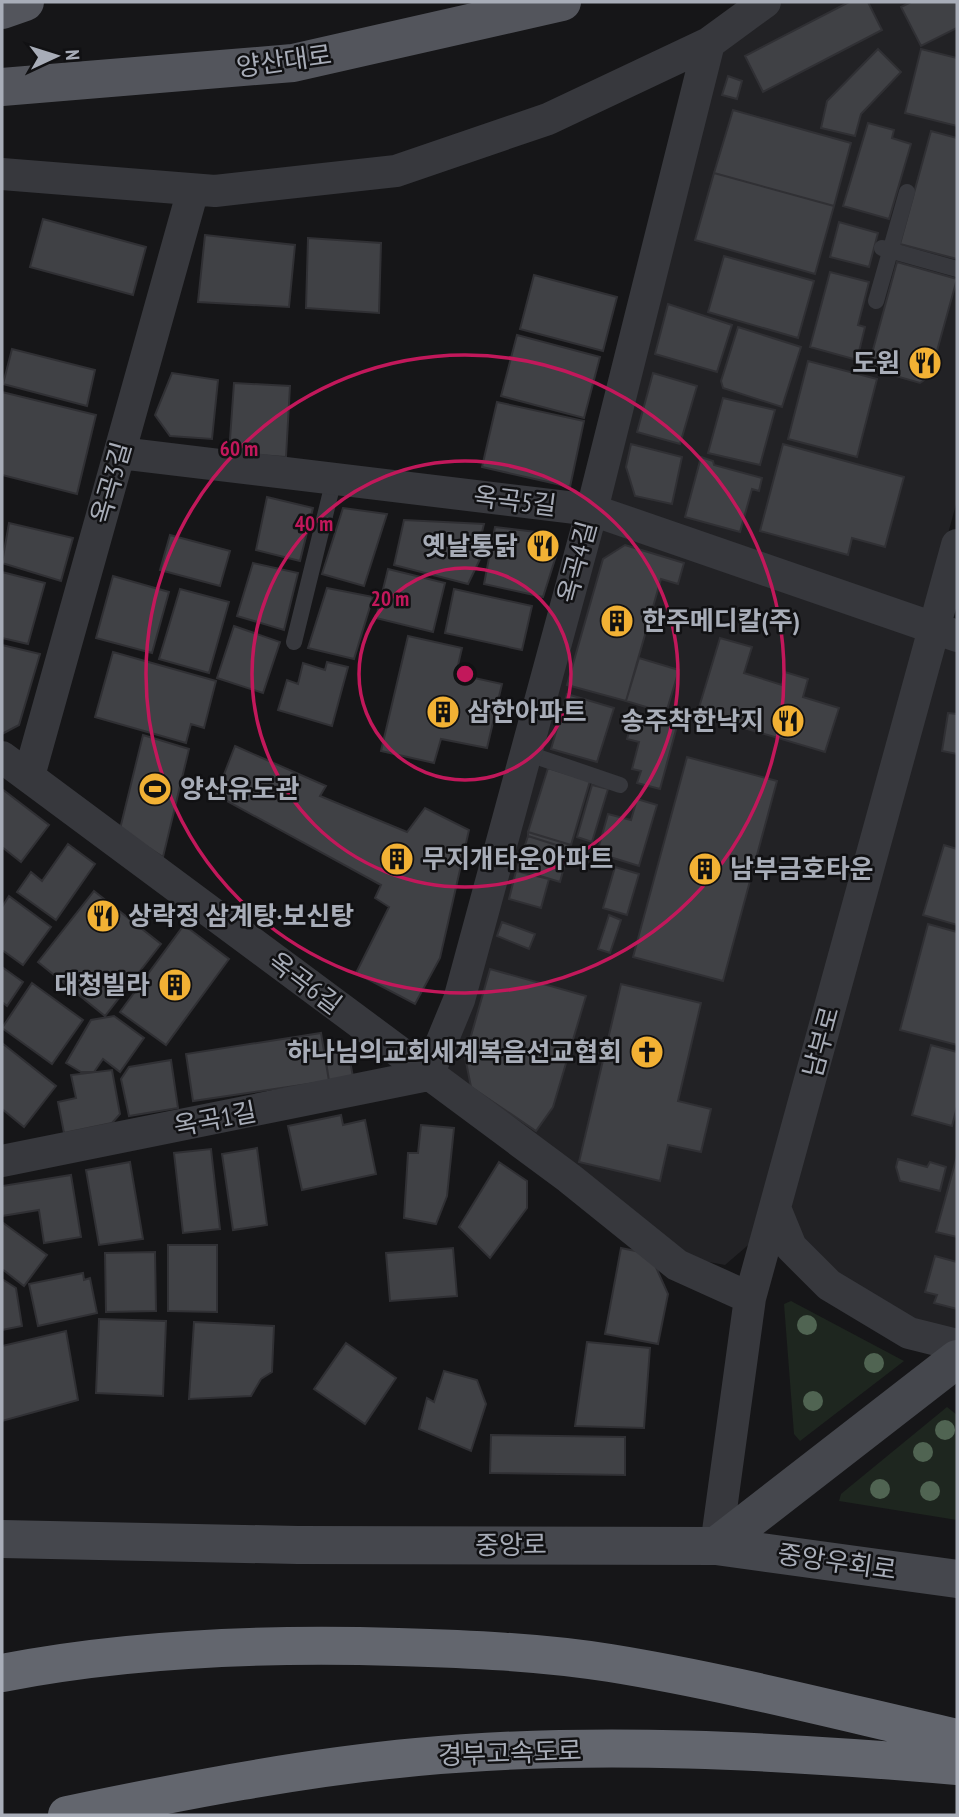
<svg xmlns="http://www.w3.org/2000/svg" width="959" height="1817" font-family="'PT Sans Narrow','Noto Sans KR',sans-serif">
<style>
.built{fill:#222225}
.green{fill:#1e261f}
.building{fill:#404145;stroke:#303034;stroke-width:2}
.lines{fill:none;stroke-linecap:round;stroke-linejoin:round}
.lane{stroke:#37383d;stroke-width:16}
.street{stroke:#37383d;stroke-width:32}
.secondary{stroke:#45474d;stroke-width:38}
.primary{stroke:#53555c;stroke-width:38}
.highway{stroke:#63666e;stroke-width:38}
.tree{fill:#506452}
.ring{fill:none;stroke:#c2185b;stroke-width:3.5}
.labels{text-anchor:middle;stroke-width:5;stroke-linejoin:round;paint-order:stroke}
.street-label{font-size:26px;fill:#a8adb8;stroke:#111113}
.poi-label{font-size:26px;font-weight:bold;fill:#a8adb8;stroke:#111113;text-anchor:start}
.centre{fill:#c2185b;stroke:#111113;stroke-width:3.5}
.ring-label{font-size:21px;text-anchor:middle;font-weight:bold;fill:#c2185b;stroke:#111113;stroke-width:5;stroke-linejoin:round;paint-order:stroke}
</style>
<rect width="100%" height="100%" fill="#161618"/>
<path class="built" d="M783,2H957V501L927,610L603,506L718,50Z
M599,526L919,636L754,1240L725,1265L688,1258L439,1072Z
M945,639L957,644V1337L913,1325L795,1244L784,1207Z"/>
<path class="green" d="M791,1301L904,1361L800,1441L794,1434L784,1304Z
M947,1407L957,1415V1520L839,1501L841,1494Z"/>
<path class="building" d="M849,2H868L882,30L763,92L745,56Z
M911,2H957V28L921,46L901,7Z
M878,49L901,72L861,114L855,136L821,128L827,101Z
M921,49L957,58V126L905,113Z
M728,76L742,81L737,99L722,95Z
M733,110L851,143L834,206L714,173Z
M868,123L894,130L892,138L911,144L889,219L843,206Z
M931,131L957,138V259L900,244Z
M714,173L834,206L815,274L695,240Z
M43,219L146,247L133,295L30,267Z
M839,222L878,233L869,267L830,257Z
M205,235L295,245L289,307L198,302Z
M308,238L381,243L379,313L306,308Z
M724,256L814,281L798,338L708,312Z
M897,262L957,279L930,376L920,383L868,368Z
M830,272L869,282L858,325L865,327L857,360L810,347Z
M534,275L617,297L603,351L520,329Z
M668,304L732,325L717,372L655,354Z
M738,327L801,347L782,407L723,388L721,381Z
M517,335L600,357L584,418L501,396Z
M12,349L95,370L87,406L3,384Z
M808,361L877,379L857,457L788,439Z
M172,373L218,380L212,439L170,436L155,415Z
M653,373L697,386L680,444L637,432Z
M234,383L290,386L286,457L229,453Z
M2,392L96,415L77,494L2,475Z
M723,398L775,410L760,465L708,453Z
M497,402L584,421L570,487L482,467Z
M631,444L682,457L672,504L635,496L626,467Z
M783,444L904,477L885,547L852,538L848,555L760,531Z
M701,457L713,461L714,465L762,478L759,491L752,489L740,532L685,517Z
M267,497L313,508L300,561L256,550Z
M343,508L387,514L364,586L322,574Z
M404,520L484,524L478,549L482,555L468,584L394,565Z
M9,523L73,538L61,581L2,563Z
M495,527L544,533L557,553L543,597L484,584Z
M170,535L230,551L220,586L160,570Z
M625,545L684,563L678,584L661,579L626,701L567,685L603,559Z
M253,563L298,573L284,630L237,616Z
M388,569L445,583L433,632L376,618Z
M2,572L45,583L28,644L2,638Z
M113,576L169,592L152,653L96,638Z
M327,588L373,597L354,659L308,648Z
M180,589L229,602L209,673L159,659Z
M454,589L532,606L522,650L445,633Z
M234,626L280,642L263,693L217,678Z
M408,636L462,648L456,674L502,684L487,748L441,739L434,763L381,751Z
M720,638L752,647L744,673L782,685L785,672L808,679L803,697L839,708L825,752L697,714Z
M2,645L40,654L19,725L2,734Z
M113,652L216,681L204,728L191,724L186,743L95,717Z
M639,658L679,670L666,713L626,701Z
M327,662L348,667L332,726L278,710L287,680L298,684L303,663L325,670Z
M567,694L614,708L597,762L551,749Z
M948,713L957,714V754L942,751Z
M634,715L677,726L660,789L637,783L641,771L632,769L639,742L627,739Z
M143,735L189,749L163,857L120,829Z
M235,746L326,786L320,796L407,832L425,808L469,830L440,958L415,1004L356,973L389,907L375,898L381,885L216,795Z
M687,757L777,781L723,981L633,957Z
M548,768L590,781L571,845L528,832Z
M592,785L608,789L592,842L577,837Z
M2,789L49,825L21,862L2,847Z
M637,799L657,805L639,866L597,853L608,814L631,820Z
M528,832L571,845L569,849L528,836Z
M528,836L569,849L560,882L517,869Z
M68,844L95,864L56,920L17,892L31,872L42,881Z
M944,845L957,849V925L923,915Z
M615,867L639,874L627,915L603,908Z
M516,871L549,879L541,908L509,899Z
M94,891L161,944L105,1016L38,962Z
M9,896L51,927L23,965L2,950V907Z
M609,915L621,920L610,953L598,949Z
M502,922L535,934L529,949L497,936Z
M928,924L957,932V1045L900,1030Z
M184,925L229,959L166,1045L120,1012Z
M2,967L23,982L7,1006L2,1002Z
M490,969L586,996L553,1107L536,1131L471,1087L465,1057Z
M32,983L83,1020L52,1064L2,1028Z
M621,984L701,1003L678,1101L711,1109L701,1152L668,1145L660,1181L579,1162Z
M114,1016L144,1038L120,1072L103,1059L94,1072H81L66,1063L91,1020Z
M321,1033L329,1081L193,1101L186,1054Z
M2,1043L56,1086L24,1127L2,1109Z
M931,1045L957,1052V1107L952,1126L912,1115Z
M348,1050L353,1077L329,1081L325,1055Z
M171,1060L178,1108L129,1116L121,1079L129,1067Z
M112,1070L120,1114L112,1123L64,1133L58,1102L76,1098L71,1075Z
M341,1115L343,1125L365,1120L376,1174L302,1190L288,1126Z
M421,1125L454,1128L447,1196L436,1224L404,1218L408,1153H418Z
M257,1148L267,1225L233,1230L222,1154Z
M211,1149L220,1229L183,1233L174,1153Z
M957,1156V1237L936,1232Z
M898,1159L927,1167L930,1162L946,1167L940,1191L900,1181L896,1167Z
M130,1162L143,1239L99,1245L86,1170Z
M499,1162L527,1181V1208L490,1258L459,1227Z
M71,1175L81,1237L44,1243L39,1210L2,1216V1186Z
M2,1222L47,1255L24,1286L2,1269Z
M168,1245H217V1312L168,1311Z
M453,1248L457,1296L390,1301L386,1253Z
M621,1248L650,1254L668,1294L658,1344L605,1334Z
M155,1252L156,1311L106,1312L105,1253Z
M935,1256L957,1262V1309L934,1303L937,1295L925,1292Z
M83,1273L84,1280L90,1278L97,1313L38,1326L29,1284Z
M2,1279L16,1288L22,1326L2,1330Z
M99,1319L166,1321L163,1396L96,1393Z
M194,1322L274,1326L272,1372L261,1379L251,1396L189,1399Z
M66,1331L78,1400L2,1421V1346Z
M587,1342L650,1348L644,1428L575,1426Z
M346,1343L396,1378L365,1424L314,1389Z
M444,1371L477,1380L486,1404L471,1451L419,1429L427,1398L434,1402Z
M491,1435L625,1437V1475L490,1473Z"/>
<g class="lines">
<path class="lane" d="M882,248L957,269
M876,301L907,192
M294,642L334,479
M526,753L620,785"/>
<path class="street" d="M2,174L215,191L396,171L548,119L709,43L765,2
M120,453L592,510L957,636
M2,757L569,1178L677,1265L750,1298
M29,776L193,190
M2,1161L428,1075L459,1000L592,510L709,43
M775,1208L791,1247L829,1285L909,1333L957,1345
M716,1546L750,1298L957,545"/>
<path class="secondary" d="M2,1539L298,1545L716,1546L957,1359
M716,1546L957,1579"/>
<path class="primary" d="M2,10L25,2
M2,87L293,63L562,2"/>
<path class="highway" d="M2,1673C131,1648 267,1643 398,1647C469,1649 540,1652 610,1663C727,1682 842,1712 957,1738
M67,1815C183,1791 300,1768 417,1757C596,1740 779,1751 957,1766"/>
</g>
<g class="tree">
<circle cx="807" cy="1325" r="10"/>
<circle cx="874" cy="1363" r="10"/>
<circle cx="813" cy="1401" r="10"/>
<circle cx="945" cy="1430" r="10"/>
<circle cx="923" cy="1452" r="10"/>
<circle cx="880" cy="1489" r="10"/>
<circle cx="930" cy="1491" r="10"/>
</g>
<g class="ring">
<circle cx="465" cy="674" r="106"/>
<circle cx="465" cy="674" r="213"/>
<circle cx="465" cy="674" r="319"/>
</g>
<defs>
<symbol id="restaurant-disc" viewBox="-11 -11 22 22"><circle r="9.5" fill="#f2b134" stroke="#111113"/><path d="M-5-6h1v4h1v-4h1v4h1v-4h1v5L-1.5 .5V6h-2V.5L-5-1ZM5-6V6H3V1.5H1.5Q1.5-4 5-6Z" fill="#111"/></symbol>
<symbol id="building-disc" viewBox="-11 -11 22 22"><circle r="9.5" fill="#f2b134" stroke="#111113"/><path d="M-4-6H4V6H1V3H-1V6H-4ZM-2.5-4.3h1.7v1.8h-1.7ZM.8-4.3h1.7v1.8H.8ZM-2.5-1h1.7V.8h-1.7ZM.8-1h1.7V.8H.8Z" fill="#111"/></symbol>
<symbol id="stadium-disc" viewBox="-11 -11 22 22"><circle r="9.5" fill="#f2b134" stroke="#111113"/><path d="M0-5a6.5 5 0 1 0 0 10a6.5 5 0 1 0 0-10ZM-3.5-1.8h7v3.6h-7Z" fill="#111"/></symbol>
<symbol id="church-disc" viewBox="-11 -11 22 22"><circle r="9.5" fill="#f2b134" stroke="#111113"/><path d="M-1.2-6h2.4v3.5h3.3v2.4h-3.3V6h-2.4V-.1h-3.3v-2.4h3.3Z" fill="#111"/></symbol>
</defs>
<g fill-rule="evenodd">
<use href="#restaurant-disc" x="906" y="344" width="38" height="38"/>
<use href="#restaurant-disc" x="524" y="527" width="38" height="38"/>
<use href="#building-disc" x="598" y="602" width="38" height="38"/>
<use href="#building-disc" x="424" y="693" width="38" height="38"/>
<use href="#restaurant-disc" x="769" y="702" width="38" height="38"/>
<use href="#stadium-disc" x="136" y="770" width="38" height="38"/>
<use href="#building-disc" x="378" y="840" width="38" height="38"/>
<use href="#building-disc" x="686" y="850" width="38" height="38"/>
<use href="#restaurant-disc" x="84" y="897" width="38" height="38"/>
<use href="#building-disc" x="156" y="966" width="38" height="38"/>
<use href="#church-disc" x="628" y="1033" width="38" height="38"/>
</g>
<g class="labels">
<g class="street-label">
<text transform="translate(284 61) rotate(-8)" y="9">양산대로</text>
<text transform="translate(111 483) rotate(-74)" y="9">옥곡3길</text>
<text transform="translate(515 501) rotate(7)" y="9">옥곡5길</text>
<text transform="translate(577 562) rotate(-75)" y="9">옥곡4길</text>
<text transform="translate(305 983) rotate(37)" y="9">옥곡6길</text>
<text transform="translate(821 1042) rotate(-75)" y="9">남부로</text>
<text transform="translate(215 1119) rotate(-11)" y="9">옥곡1길</text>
<text transform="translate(511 1545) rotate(-1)" y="9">중앙로</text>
<text transform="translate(837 1562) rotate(8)" y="9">중앙우회로</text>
<text transform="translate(510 1753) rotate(-2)" y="9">경부고속도로</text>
</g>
<g class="poi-label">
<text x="900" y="372" text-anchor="end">도원</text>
<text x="518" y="555" text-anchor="end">옛날통닭</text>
<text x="642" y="630">한주메디칼(주)</text>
<text x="467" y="721">삼한아파트</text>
<text x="764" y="730" text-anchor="end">송주착한낙지</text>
<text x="180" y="798">양산유도관</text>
<text x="422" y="868">무지개타운아파트</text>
<text x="730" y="878">남부금호타운</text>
<text x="128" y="925">상락정 삼계탕·보신탕</text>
<text x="150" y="994" text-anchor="end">대청빌라</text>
<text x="622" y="1061" text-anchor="end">하나님의교회세계복음선교협회</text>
</g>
</g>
<circle cx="465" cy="674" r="10" class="centre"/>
<g class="ring-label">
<text x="239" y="456">60 m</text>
<text x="314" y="531">40 m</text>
<text x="390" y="606">20 m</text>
</g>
<rect width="959" height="1817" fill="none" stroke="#a8adb8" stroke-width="7"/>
<g transform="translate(56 56) rotate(86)" stroke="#111113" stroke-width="5" paint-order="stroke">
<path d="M0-5L12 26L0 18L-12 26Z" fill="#a8adb8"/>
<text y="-10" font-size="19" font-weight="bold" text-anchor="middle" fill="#a8adb8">N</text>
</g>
</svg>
